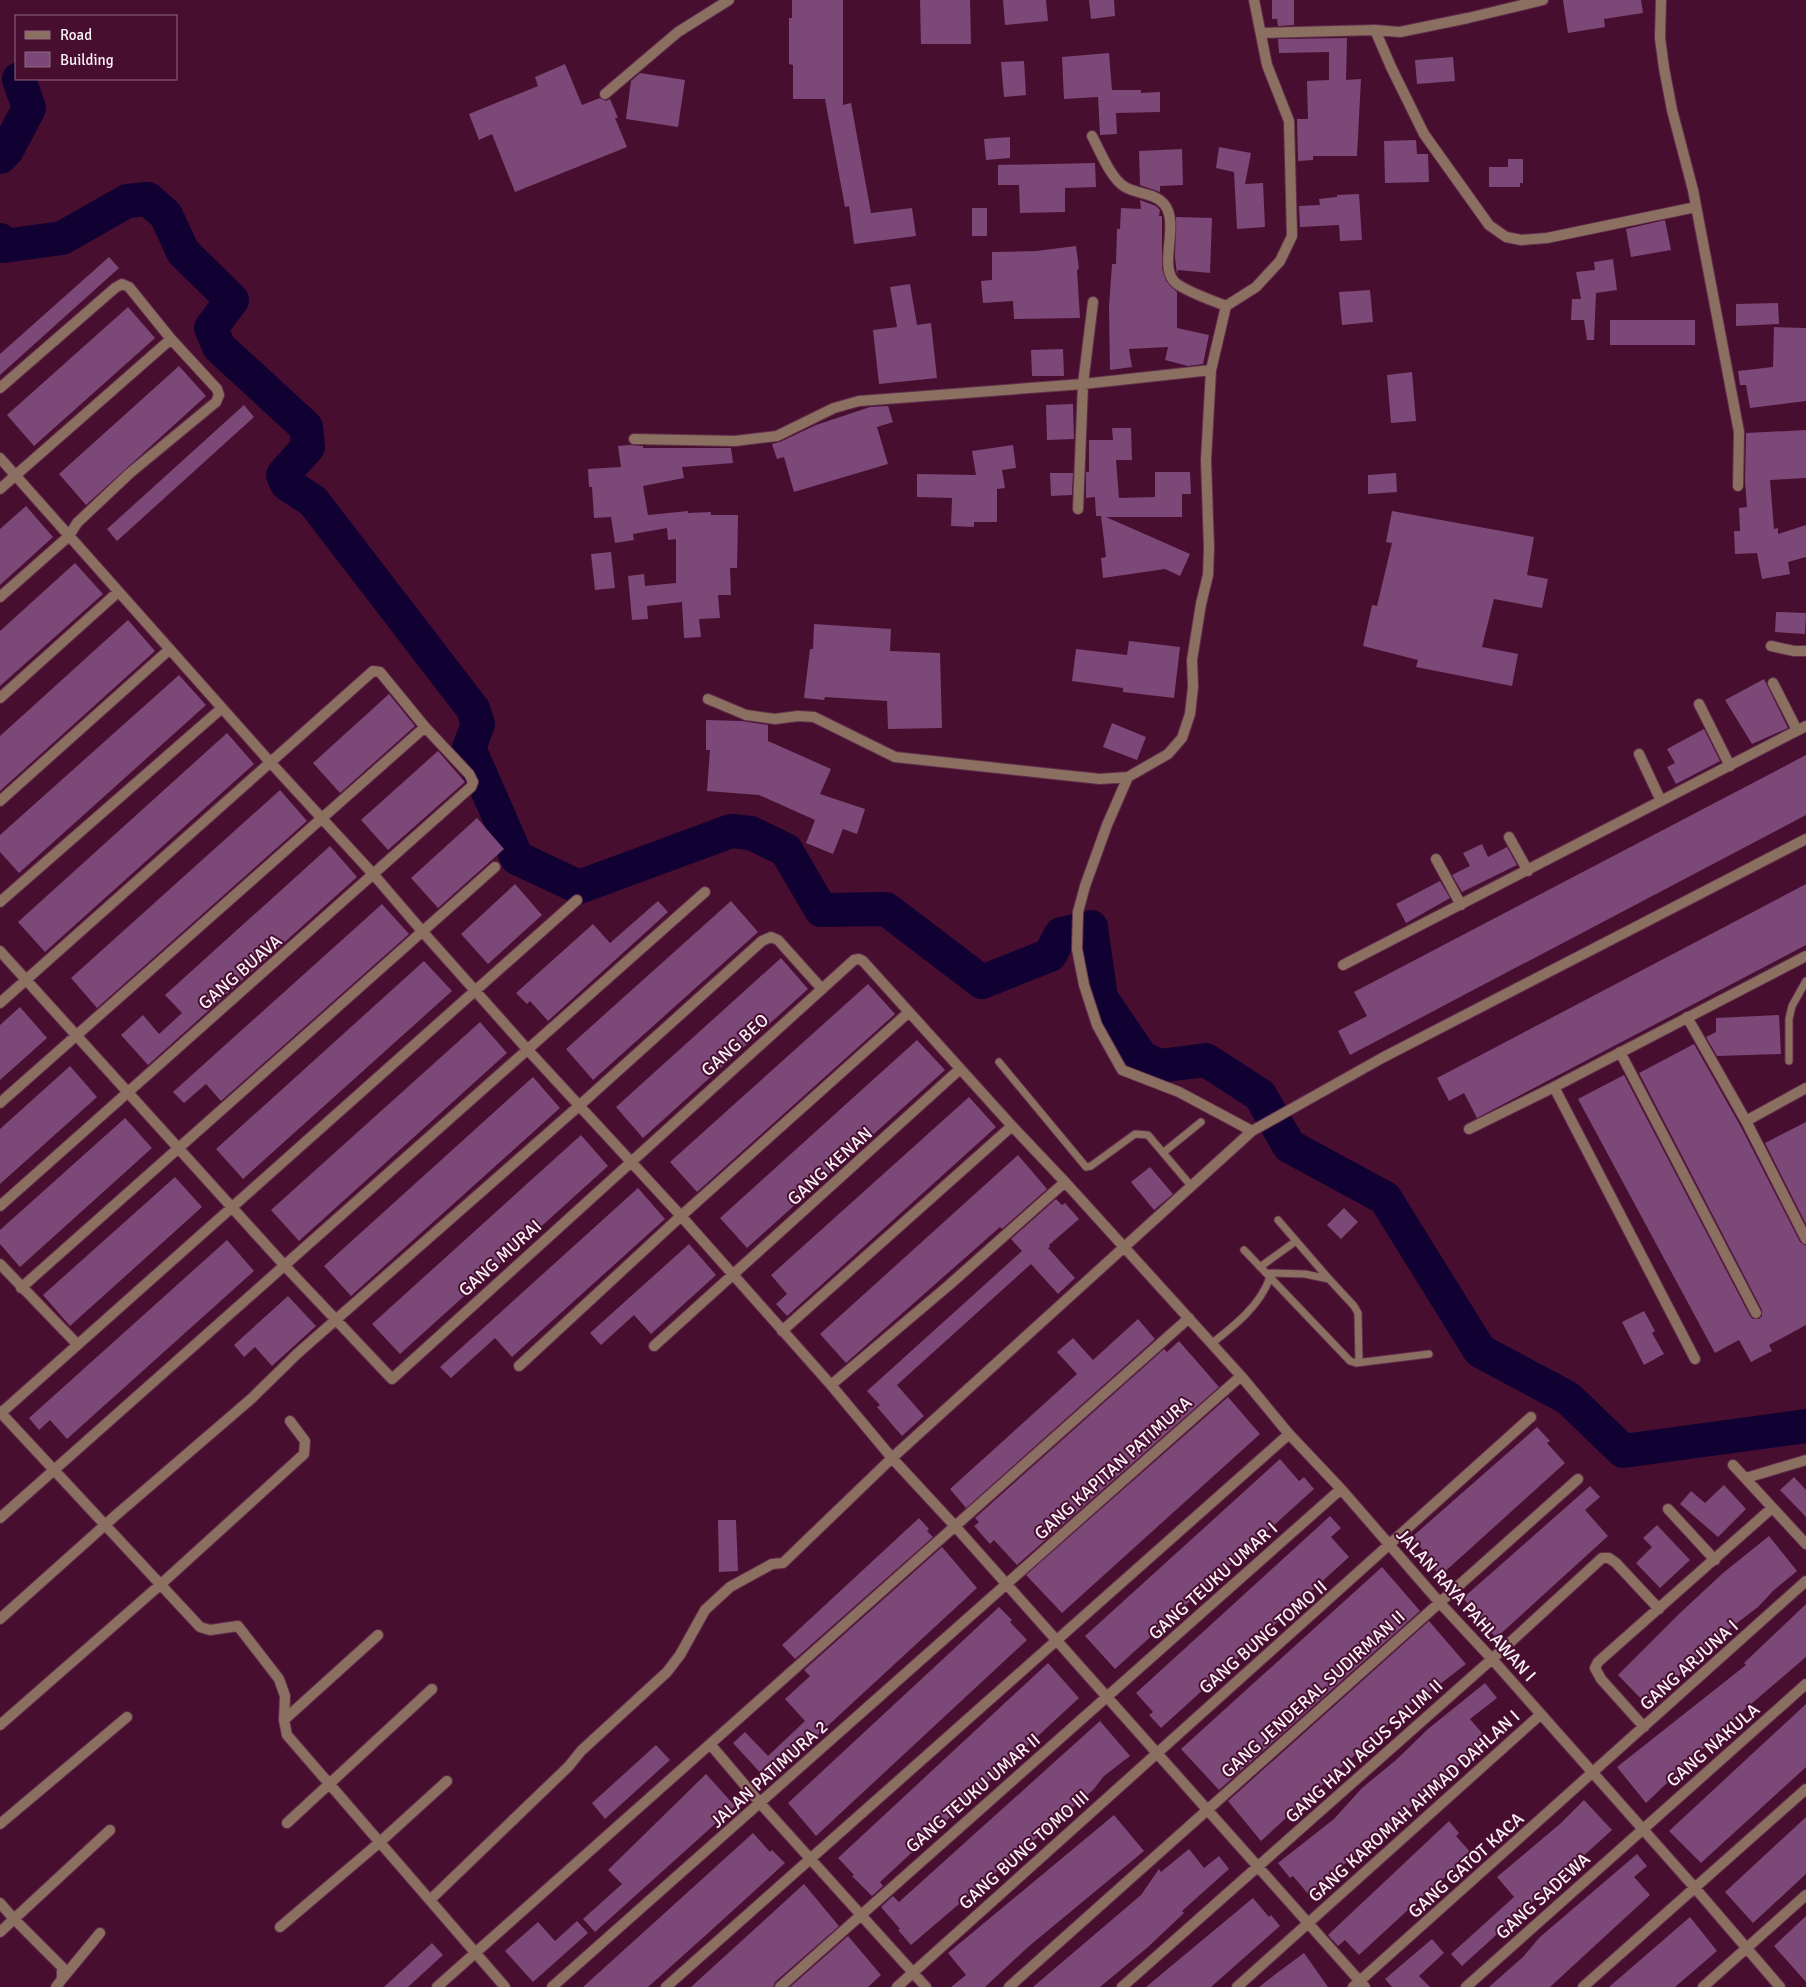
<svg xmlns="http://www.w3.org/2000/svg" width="1806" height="1987" font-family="Signika,sans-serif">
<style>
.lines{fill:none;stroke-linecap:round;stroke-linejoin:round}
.river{stroke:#110032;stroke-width:34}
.building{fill:#7b4877}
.service-casing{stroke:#612e4c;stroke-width:9}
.minor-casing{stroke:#612e4c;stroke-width:12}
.service{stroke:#8b6f60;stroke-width:7}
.minor{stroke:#8b6f60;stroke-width:10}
.labels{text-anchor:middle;stroke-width:4;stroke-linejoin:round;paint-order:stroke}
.street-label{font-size:18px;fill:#faf2f6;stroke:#480e30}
</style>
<rect width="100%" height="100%" fill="#480e30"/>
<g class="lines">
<path class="river" d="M0,157L7,150L29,108L19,79
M0,240L4,246L62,238L127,201L148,199L166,215L183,252L232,300L211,328L219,347L306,427L308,447L283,475L287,484L313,501L473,709L478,724L469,748L517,858L579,887L731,831L751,833L786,850L821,910L886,909L982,982L1050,955L1061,934L1091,927L1101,998L1142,1058L1159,1066L1206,1060L1260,1095L1289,1146L1385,1198L1480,1351L1568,1398L1623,1451L1806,1426"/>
</g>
<path class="building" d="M792,0H843V105L851,103L871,213L912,208L916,236L854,244L849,206L845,207L825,99H793V65L789,64V18H792Z
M920,0H970L971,44H921Z
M1003,0H1046L1048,21L1005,25Z
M1089,0H1114L1115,16L1091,19Z
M1272,0H1294V25L1278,26L1277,19H1272Z
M1563,0H1641L1643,13L1604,19L1605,27L1568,33Z
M1347,38L1346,80L1361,79L1357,156H1313V160L1298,161L1297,119H1308L1307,81L1329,80V52L1279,53L1278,39Z
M1109,53L1112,90H1141V93L1160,92V112L1116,113L1117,134L1100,135L1098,97L1064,99L1062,57Z
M1453,57L1455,81L1417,84L1415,60Z
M1024,61L1026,95L1004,97L1001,62Z
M565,64L582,105L600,98L606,101L610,99L618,118H615L627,147L515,192L492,134L479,140L469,114L538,86L535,77Z
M640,73L685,80L678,127L626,119L631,81Z
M1010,137V158L986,160L984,139Z
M1416,140L1417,154H1428L1429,182L1385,183L1384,141Z
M1219,147L1251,153L1245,184L1263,183L1265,227L1237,229L1234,172L1216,168Z
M1182,149L1183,185L1160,186V192L1140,185L1139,151Z
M1508,159H1523V183H1520V187H1489V167H1508Z
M1095,163L1096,187L1065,188V212L1020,213L1019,185H998V165Z
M1359,194L1362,240L1340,241L1339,225L1300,227L1299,206L1320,205L1319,199L1337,197V195Z
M1140,200L1156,206L1160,210L1159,216H1162V268L1166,281L1177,292V328L1209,335L1203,364L1188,366L1165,360L1168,347L1129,349L1132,367L1110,370L1109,307L1112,264H1116L1117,229H1120L1121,208L1141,209Z
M972,208H987V236H972Z
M1176,217L1212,218L1210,273L1178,270L1177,274L1175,258Z
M1665,220L1671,250L1631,257L1626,229Z
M1076,246L1079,269L1077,270L1080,318L1014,319L1013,301L983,303L981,281L992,280V252L1036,251Z
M109,257L119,268L0,375V354Z
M1613,259L1617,290L1596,293L1594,340H1587L1584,320H1571L1572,299H1581L1576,272L1595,270L1594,262Z
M910,284L917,325L931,323L937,378L879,384L873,330L897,327L890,287Z
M1370,290L1373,322L1342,325L1339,292Z
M1778,303L1779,324L1736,326V304Z
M128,307L155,338L34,446L7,415Z
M1610,320H1695V345H1610Z
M1774,327L1806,328V401L1750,408L1746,385H1740L1738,371L1773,367Z
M1063,349L1064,376H1032L1031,350Z
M179,366L206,396L86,505L59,474Z
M1412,372L1416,421L1391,423L1387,375Z
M1073,404L1074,439L1047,440L1046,405Z
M244,405L254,417L117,541L107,529Z
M888,406L893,422L877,427L888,464L794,492L784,457L777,459L772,444L780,442L816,425L870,407Z
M1112,428H1131L1132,460H1116L1119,498L1155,497V472H1190L1191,494H1182V517H1106L1190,554L1180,576L1165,569L1103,578L1101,558L1106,557L1101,516H1096L1095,497L1086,498V472H1089V440H1113Z
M1806,430V478L1770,480L1774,529L1778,528V534L1806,525V557L1788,562L1790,574L1762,579L1757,553L1735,554L1734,531H1740L1739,508L1747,507L1745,482L1746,433Z
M630,445L643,446V448H731L733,463L682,467L684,478L643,486L648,515L688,511V513L711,512V515H738L737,568H730L731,595H718L720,618L699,619L701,637L684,638L682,602L647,606L648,619L632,620L628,576L644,574L645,586L676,583V539L668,540L667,528L633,534L634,540L615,543L611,517L594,518L592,487H589L588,469L621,467L618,446Z
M1013,445L1016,468L1002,470L1005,488L997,489V522H974V527L951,526L952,498L917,497V474L976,475L972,451Z
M1050,473H1073L1072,495L1051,496Z
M1396,473L1397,492L1368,494V475Z
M26,506L53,537L0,585V529Z
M1392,511L1534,537L1527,575L1548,579L1542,608L1494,599L1482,647L1518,654L1512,686L1416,667L1418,660L1363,646L1372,605L1377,606L1392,543L1386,542Z
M611,552L615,588L595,590L591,554Z
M75,563L103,594L0,686V631Z
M1776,612L1806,613L1805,634L1775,632Z
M128,620L155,651L0,791V736Z
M814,624L891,629L890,651L940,653L942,728L888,729L887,701L825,697L824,700L804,698L810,649H813Z
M1129,641L1180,647L1174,698L1123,692V688L1072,681L1076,649L1127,655Z
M179,675L206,705L19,873L0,852V835Z
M1764,679L1788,728L1752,744L1725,700Z
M389,694L415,726L340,793L313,763Z
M706,720L742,721L768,725V741L831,769L820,794L865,809L857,834L843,829L833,854L806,843L815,820L759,795L707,791L710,750H706Z
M1112,723L1146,737L1137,760L1103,747Z
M1704,729L1720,761L1676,784L1667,767L1675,763L1667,749Z
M227,733L254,764L45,952L18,922Z
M438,751L465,782L388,850L361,820Z
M1806,755V815L1350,1055L1338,1031L1367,1016L1354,992Z
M280,790L307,821L97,1008L71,978Z
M477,818L504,849L438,908L411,878Z
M1482,844L1488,857L1507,847L1517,865L1462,892L1452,875L1470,866L1463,853Z
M330,846L357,877L148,1065L121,1035L143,1015L159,1034L182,1013L165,995Z
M1440,881L1450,898L1406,923L1396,904Z
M515,884L542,915L488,964L461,934Z
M1806,884V945L1477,1118L1464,1093L1449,1101L1437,1078Z
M658,901L668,912L548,1021L530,1001L527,1004L516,993L593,924L610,943Z
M731,901L758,932L593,1080L566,1049Z
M382,904L409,934L221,1101L206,1084L184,1103L173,1092Z
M781,958L808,989L643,1138L616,1107Z
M424,961L452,991L243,1179L216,1149Z
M868,984L895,1014L697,1192L670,1162Z
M20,1007L47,1038L0,1080V1025Z
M1779,1015L1781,1054L1717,1056L1706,1037L1716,1032V1018Z
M480,1022L507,1053L299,1241L271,1210Z
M917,1040L945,1070L747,1248L720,1218Z
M1694,1044L1741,1127L1800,1242L1806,1246V1325L1769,1345L1772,1351L1751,1362L1739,1340L1715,1353L1578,1099L1624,1075L1750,1316L1753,1319H1759L1762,1316V1310L1639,1073Z
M70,1066L97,1097L0,1184V1129Z
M533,1077L560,1108L351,1296L324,1266Z
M969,1097L996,1127L787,1316L776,1304L787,1294L771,1275Z
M125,1118L152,1148L20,1267L0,1244V1230Z
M1806,1122V1224L1765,1143Z
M581,1135L608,1166L400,1354L372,1324Z
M1018,1155L1047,1189L1002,1229L1000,1227L846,1363L820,1334Z
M1150,1167L1173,1194L1154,1210L1131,1182Z
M175,1177L202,1207L70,1326L43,1295Z
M638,1188L665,1219L512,1357L495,1338L451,1378L440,1367Z
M1056,1199L1062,1205L1065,1203L1079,1219L1049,1245L1050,1247L1048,1248L1075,1278L1058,1294L1031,1264L897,1385L924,1416L902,1436L877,1407L880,1405L867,1391L1022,1251L1011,1239Z
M1344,1208L1358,1222L1341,1239L1327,1225Z
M227,1240L254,1271L67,1439L50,1420L39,1430L29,1418Z
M689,1244L716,1275L651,1334L634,1315L601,1345L590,1333Z
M288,1296L316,1326L272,1366L255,1347L244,1357L234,1345Z
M1644,1311L1655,1331L1652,1333L1664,1354L1644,1365L1622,1322Z
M1138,1319L1155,1339L966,1508L950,1489L1077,1374L1057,1352L1073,1338L1093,1360Z
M1179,1341L1219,1387L1017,1565L994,1540L990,1544L974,1526L979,1522L975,1518L1164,1349L1167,1352Z
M1228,1397L1260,1434L1062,1613L1026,1575Z
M1537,1427L1550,1441L1547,1443L1565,1463L1440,1576L1428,1562L1431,1560L1412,1537Z
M1280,1459L1299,1481L1304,1477L1314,1489L1115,1669L1085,1636Z
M1794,1477L1806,1490V1517L1780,1490Z
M1724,1485L1746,1509L1718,1537L1680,1504L1691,1491L1705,1503Z
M1590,1486L1600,1497L1585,1510L1608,1536L1496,1638L1463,1598Z
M1330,1516L1341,1528L1331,1537L1349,1557L1161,1728L1149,1715L1153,1712L1136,1693Z
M919,1518L929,1529L927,1531L933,1537L795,1659L782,1645Z
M718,1520H736L738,1571L719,1572Z
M1657,1525L1690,1560L1660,1588L1636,1563L1652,1547L1643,1538Z
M1769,1536L1797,1571L1773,1591L1758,1607L1720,1636L1648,1706L1618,1675L1680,1613L1723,1573Z
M942,1547L977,1588L768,1781L733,1743L745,1732L768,1756L805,1721L785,1699L810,1676L804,1670Z
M1382,1567L1420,1611L1219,1790L1181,1749Z
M1806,1604V1657L1744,1710L1646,1803L1617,1767L1746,1665L1744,1663Z
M999,1607L1012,1620L1010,1622L1027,1640L816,1836L788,1803Z
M1429,1621L1466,1664L1417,1702L1415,1700L1261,1841L1228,1801Z
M1048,1663L1079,1698L880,1882L883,1886L872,1896L852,1876L854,1875L838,1858Z
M1485,1683L1497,1698L1470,1719L1488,1740L1309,1895L1293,1876L1290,1878L1278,1863L1334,1819L1362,1788L1396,1760L1428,1729Z
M1806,1704V1767L1701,1863L1669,1831Z
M1100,1721L1130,1756L1104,1776L1093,1790L911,1945L898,1930L900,1929L881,1907L893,1896L899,1902Z
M656,1745L670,1760L605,1819L592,1803Z
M706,1774L735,1806L595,1932L583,1919L622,1884L608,1870Z
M1584,1800L1612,1830L1462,1966L1451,1954L1514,1897L1497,1877L1561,1823Z
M1114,1815L1144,1851L1028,1947L985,1987H951L966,1975L948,1953Z
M1806,1817V1874L1753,1923L1725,1892Z
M1449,1821L1459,1833L1456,1836L1472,1854L1422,1897L1359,1955L1345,1940L1338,1946L1328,1935Z
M753,1833L770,1852L772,1850L785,1863L706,1935L648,1987H583Z
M1189,1849L1204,1868L1219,1856L1229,1869L1182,1911L1184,1913L1148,1947L1100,1987H1033L1141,1895L1159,1869L1161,1872Z
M1637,1854L1647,1866L1634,1877L1650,1895L1550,1987H1489L1523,1957L1540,1937Z
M804,1884L839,1926L775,1982L773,1987H691Z
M1253,1898L1269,1917L1271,1915L1280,1926L1211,1987H1146Z
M1806,1916V1982L1774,1946Z
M1690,1917L1717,1951L1675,1987H1609Z
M577,1921L588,1933L533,1982L505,1951L538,1922L555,1941Z
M848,1936L881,1975L868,1987H790Z
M1432,1939L1444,1953L1419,1976L1430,1987H1392L1385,1979Z
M432,1943L443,1955L408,1987H384Z
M1304,1953L1328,1987H1259L1277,1973Z"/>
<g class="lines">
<defs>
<path id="service" d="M1789,1061V1019L1792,1006L1806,981
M999,1062L1086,1167L1091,1166L1135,1134L1148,1135L1192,1187
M1164,1152L1201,1122
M1278,1220L1329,1279L1354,1306L1358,1313L1359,1362
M1244,1250L1350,1361L1356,1363L1429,1354
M1260,1267L1296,1241
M1266,1273L1305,1274L1329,1279
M1211,1344C1234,1326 1261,1305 1270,1277"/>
<path id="minor" d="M1661,0L1660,38L1664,68L1672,110L1693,190L1739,432L1738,486
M1375,30L1391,67L1424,134L1489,225L1506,237L1521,240L1547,238L1696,207
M1261,33L1375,30L1400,32L1468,18L1543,0
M605,94L678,32L729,0
M1092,136C1100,151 1111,179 1125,187C1137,194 1155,193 1164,204C1181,224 1156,269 1177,284C1190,293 1211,300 1226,306
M0,388L115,288L122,284L129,287L171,339L217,389L219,395L216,402L130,473L77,523L69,536L0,597
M634,439L735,441L777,436L834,408L859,401L1083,384L1211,370
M0,458L270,762L374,875L422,931L527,1049L681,1216L831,1385L892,1458L954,1525L1365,1987
M0,489L171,339
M1078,509L1083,384L1093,302
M1771,646L1794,651H1806
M1773,683L1797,730
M0,698L118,592
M708,699L746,715L775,719L798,716L814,717L895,757L1100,779L1128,777
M1699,704L1730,766
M1639,754L1661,801
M0,801L170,649
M1509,837L1528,871
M1436,859L1461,905
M0,902L222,708
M0,951L285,1266L392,1379L822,989L854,960L859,959L863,961L1012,1126L1065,1182L1241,1376L1289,1434L1341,1489L1440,1603L1492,1659L1695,1888L1780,1987
M1343,965L1806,726
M0,1003L373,671L380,672L425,727L469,774L473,782L471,787L0,1206
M1687,1017L1746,1121L1806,1239
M1620,1052L1756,1313
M1554,1087L1695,1359
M0,1103L425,727
M1746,1121L1806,1088
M1469,1129L1554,1087L1806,956
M1252,1131L1179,1092L1122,1070L1097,1025L1084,985L1077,949L1078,912L1085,886L1107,825L1128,777L1168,754L1182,738L1190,714L1193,687L1192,660L1201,604L1208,575L1209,548L1206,460L1211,370L1226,306L1256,287L1280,261L1292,236L1289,121L1267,65L1254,0
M0,1264L77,1344
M21,1288L495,867
M782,1331L1012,1126
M654,1346L960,1069
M519,1366L681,1216L909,1012
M831,1385L948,1286L1065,1182
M0,1411L1,1413L577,900
M0,1414L1,1413L200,1627L210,1630L238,1626L279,1679L285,1696L284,1720L287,1735L505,1987
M1733,1465L1806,1544
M1746,1478L1806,1460
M1668,1509L1715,1560
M0,1518L705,892
M0,1619L115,1516L251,1399L298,1353L580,1105L762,941L771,937L778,940L822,989
M284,1720L378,1635
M0,1725L160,1585L304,1454L305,1441L290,1421
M1644,1727L1601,1679L1595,1668L1598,1662L1772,1508
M710,1744L760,1803L926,1987
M287,1823L432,1689
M0,1824L127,1717
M430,1900L569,1766L581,1751L667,1672L680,1655L705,1610L730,1587L772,1564L783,1563L892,1458L1252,1131L1382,1058L1806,839
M0,1903L14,1919L110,1830
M280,1927L380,1842L447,1781
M0,1932L14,1919L62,1967V1979L56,1987
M62,1979L100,1933
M437,1987L1189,1318
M552,1987L1241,1376
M666,1987L1289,1434
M780,1987L1341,1489
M897,1987L1531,1417
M1009,1987L1578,1479
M1122,1987L1492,1659L1602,1558H1609L1616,1563L1659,1609
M1237,1987L1541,1714
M1353,1987L1806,1581
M1466,1987L1806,1684
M1583,1987L1806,1789
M1703,1987L1806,1895"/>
</defs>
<use href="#service" class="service-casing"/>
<use href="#minor" class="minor-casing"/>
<use href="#service" class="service"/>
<use href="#minor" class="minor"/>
</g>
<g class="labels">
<g class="street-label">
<text transform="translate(240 972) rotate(-41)" y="6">GANG BUAVA</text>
<text transform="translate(735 1045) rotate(-42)" y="6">GANG BEO</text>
<text transform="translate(830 1166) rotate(-42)" y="6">GANG KENAN</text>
<text transform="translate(500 1258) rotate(-42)" y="6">GANG MURAI</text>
<text transform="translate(1113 1468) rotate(-42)" y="6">GANG KAPITAN PATIMURA</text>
<text transform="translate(1213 1581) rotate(-42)" y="6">GANG TEUKU UMAR I</text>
<text transform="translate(1466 1605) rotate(48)" y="6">JALAN RAYA PAHLAWAN I</text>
<text transform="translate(1263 1637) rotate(-41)" y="6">GANG BUNG TOMO II</text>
<text transform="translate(1689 1665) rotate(-42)" y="6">GANG ARJUNA I</text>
<text transform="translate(1313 1694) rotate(-42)" y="6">GANG JENDERAL SUDIRMAN II</text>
<text transform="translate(1713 1745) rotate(-41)" y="6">GANG NAKULA</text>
<text transform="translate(1364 1751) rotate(-42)" y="6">GANG HAJI AGUS SALIM II</text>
<text transform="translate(769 1774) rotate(-42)" y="6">JALAN PATIMURA 2</text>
<text transform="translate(973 1793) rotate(-41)" y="6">GANG TEUKU UMAR II</text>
<text transform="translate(1414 1806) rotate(-42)" y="6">GANG KAROMAH AHMAD DAHLAN I</text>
<text transform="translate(1024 1850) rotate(-42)" y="6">GANG BUNG TOMO III</text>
<text transform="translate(1466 1865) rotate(-42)" y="6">GANG GATOT KACA</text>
<text transform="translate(1543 1896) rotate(-42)" y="6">GANG SADEWA</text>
</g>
</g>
<rect x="15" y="15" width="162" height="65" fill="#480e30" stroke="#8f697f"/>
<rect x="25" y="31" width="25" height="8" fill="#8b6f60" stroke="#8f697f"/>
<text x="60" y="40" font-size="15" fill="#faf2f6">Road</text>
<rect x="25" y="52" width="25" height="15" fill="#7b4877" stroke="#8f697f"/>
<text x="60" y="65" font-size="15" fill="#faf2f6">Building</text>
</svg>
